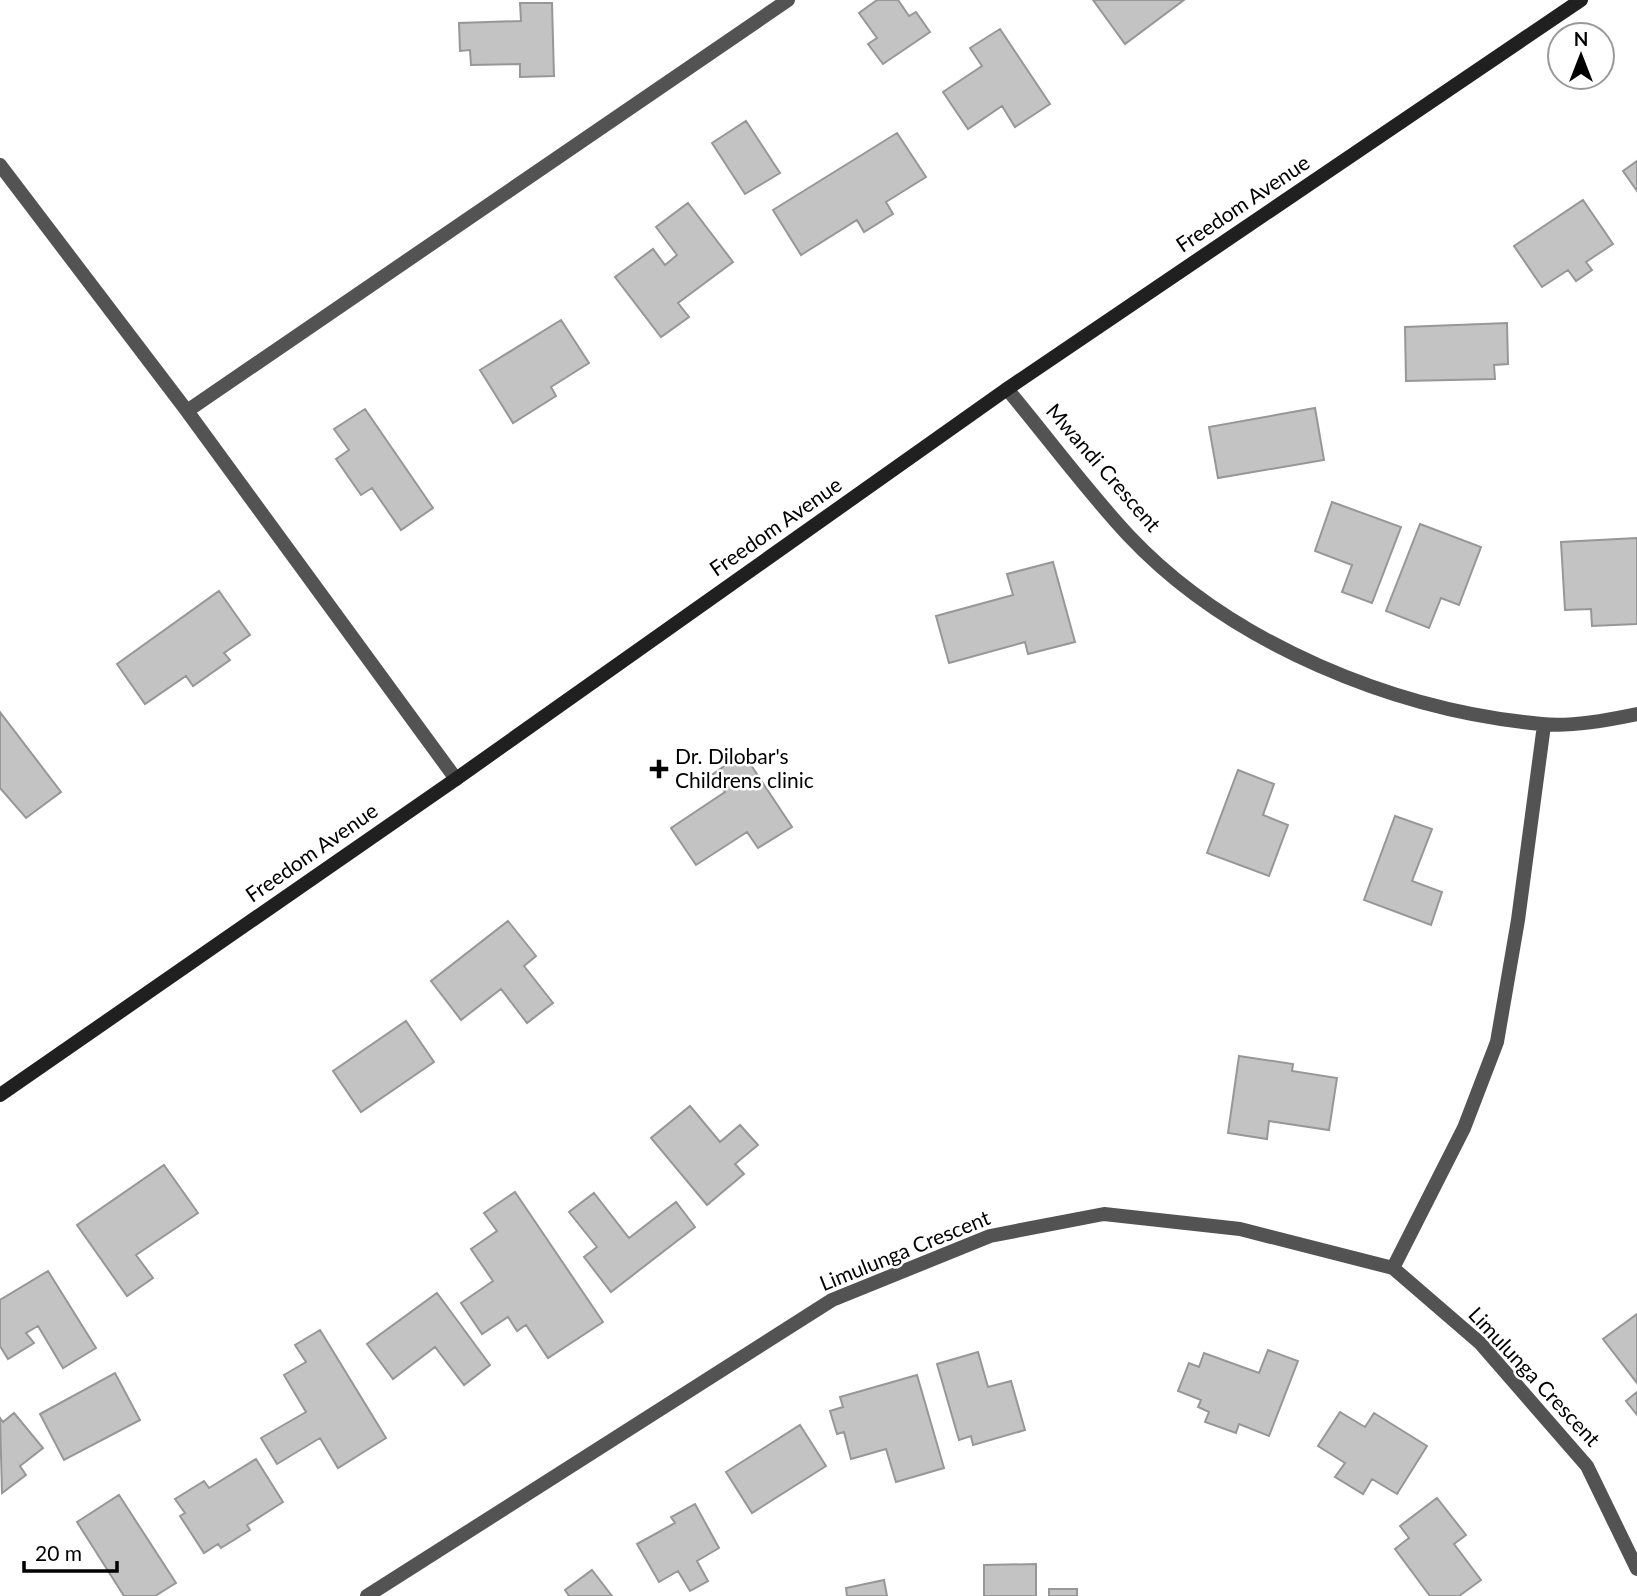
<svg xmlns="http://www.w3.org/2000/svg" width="1637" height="1596" font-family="Lato,sans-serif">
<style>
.building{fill:#c3c3c3;stroke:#979797;stroke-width:2}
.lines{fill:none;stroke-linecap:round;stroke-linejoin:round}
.minor{stroke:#535353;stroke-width:14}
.secondary{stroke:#202020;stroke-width:14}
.poi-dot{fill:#000;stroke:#fff;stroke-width:2.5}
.labels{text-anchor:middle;stroke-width:5;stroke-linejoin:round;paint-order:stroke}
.street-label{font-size:21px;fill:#000;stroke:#fff}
.poi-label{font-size:21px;fill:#000;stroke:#fff;text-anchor:start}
</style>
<rect width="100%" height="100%" fill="#fff"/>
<path class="building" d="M877,0H898L909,16L916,12L930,32L883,64L868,44L877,38L859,13Z
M1093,0H1184L1125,44Z
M520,3H552L554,76L520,77V64L471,65L470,50L460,51L459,23L521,21Z
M1000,29L1050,104L1015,127L1002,106L968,129L943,92L982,66L970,48Z
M746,121L780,173L745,194L712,143Z
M897,133L926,177L886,202L893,214L864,232L857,220L801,255L773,210Z
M1637,161V191L1623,171Z
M1583,200L1613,244L1586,262L1592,270L1576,281L1568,270L1542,287L1514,246Z
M688,203L733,262L678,303L689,317L661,337L615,277L653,249L665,265L677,255L656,227Z
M561,320L589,363L551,387L556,396L513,423L480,370Z
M1507,323L1508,364L1494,365L1495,379L1406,381L1405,327Z
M1315,408L1324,460L1218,478L1209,427Z
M365,409L433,508L401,530L372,488L361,495L336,459L349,450L334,429Z
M1332,502L1401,527L1372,603L1342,592L1352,565L1315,551Z
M1420,524L1481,547L1459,605L1441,598L1429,628L1386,611Z
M1637,538V624L1592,626L1591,609L1565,610L1561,542Z
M1053,562L1075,642L1028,654L1025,642L949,663L936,616L1013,595L1007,574Z
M219,591L250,635L224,653L230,660L193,686L186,676L145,704L117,664Z
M0,712L61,792L26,818L0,788Z
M743,753L792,827L758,848L747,832L696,865L671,828L725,792L713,774Z
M1238,770L1274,784L1263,815L1288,825L1269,876L1207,853Z
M1395,816L1432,829L1412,881L1442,892L1431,925L1364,900Z
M508,921L536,956L524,966L553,1003L527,1023L501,989L461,1020L431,981Z
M406,1021L434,1062L361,1112L333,1071Z
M1239,1056L1293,1064L1292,1071L1337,1078L1329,1130L1269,1121L1267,1139L1228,1133Z
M690,1106L720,1142L740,1125L758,1145L735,1164L744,1174L707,1205L651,1138Z
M164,1165L198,1213L136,1255L153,1278L127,1296L77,1225Z
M515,1192L603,1322L548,1358L526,1325L517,1331L508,1317L482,1334L461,1303L493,1281L471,1249L497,1231L484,1213Z
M594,1193L629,1238L676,1202L695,1227L611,1292L584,1257L597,1247L569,1212Z
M48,1271L96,1348L63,1368L38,1326L26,1333L34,1343L8,1359L0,1346V1300Z
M437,1293L490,1365L464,1385L435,1347L393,1379L367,1344Z
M1637,1314V1383L1603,1339Z
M320,1330L386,1438L338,1468L320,1438L277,1464L261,1438L306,1412L284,1375L306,1362L295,1345Z
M1268,1350L1298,1361L1269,1436L1239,1424L1236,1433L1205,1422L1209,1412L1198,1407L1201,1400L1178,1391L1189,1363L1199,1367L1204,1353L1259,1373Z
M978,1352L988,1387L1011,1381L1025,1430L973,1445L971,1436L959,1440L937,1364Z
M115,1373L140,1420L64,1460L40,1414Z
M917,1375L944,1468L896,1482L886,1449L851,1459L844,1432L837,1434L830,1411L843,1407L840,1397Z
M1637,1392V1415L1626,1401Z
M1340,1412L1365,1427L1374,1413L1427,1446L1397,1494L1372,1479L1363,1494L1335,1477L1345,1463L1318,1446Z
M14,1413L43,1448L20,1466L26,1475L2,1493L0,1418L3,1422Z
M800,1425L826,1466L752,1513L726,1472Z
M256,1459L283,1502L247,1525L250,1530L221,1548L218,1544L204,1553L180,1516L185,1513L175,1499L204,1481L209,1488Z
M119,1495L176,1583L155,1596H124L77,1522Z
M1437,1498L1466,1535L1454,1544L1481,1580L1459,1596H1430L1395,1549L1409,1538L1400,1526Z
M695,1504L719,1548L697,1561L708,1581L690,1591L678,1571L659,1582L637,1544L675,1523L671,1517Z
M1036,1564V1596H984V1565Z
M592,1570L612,1596H569L565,1590Z
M884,1580L887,1596H847L846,1588Z
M1049,1589H1077V1596H1049Z"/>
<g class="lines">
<path class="minor" d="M0,165L187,411
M1007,389C1048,438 1086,490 1129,536C1231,644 1396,711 1542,724C1572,727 1608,720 1637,714
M456,779L187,411L788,0
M1393,1268L1464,1128L1497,1042L1518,920L1544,725
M367,1596L832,1300L990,1236L1104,1214L1240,1229L1393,1268L1480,1343L1587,1466L1637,1569"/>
<path class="secondary" d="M0,1095L456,779L1007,389L1581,0"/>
</g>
<path class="poi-dot" d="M655.5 758.5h7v7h7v7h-7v7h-7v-7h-7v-7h7z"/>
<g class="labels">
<g class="street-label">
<text transform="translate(1243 204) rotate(-34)" y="7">Freedom Avenue</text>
<text transform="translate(1103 468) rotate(49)" y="7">Mwandi Crescent</text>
<text transform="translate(776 527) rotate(-35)" y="7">Freedom Avenue</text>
<text transform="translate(312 853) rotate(-35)" y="7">Freedom Avenue</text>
<text transform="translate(905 1251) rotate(-22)" y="7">Limulunga Crescent</text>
<text transform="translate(1534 1377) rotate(47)" y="7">Limulunga Crescent</text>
</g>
<g class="poi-label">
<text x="675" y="764">Dr. Dilobar's<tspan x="675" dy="24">Childrens clinic</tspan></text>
</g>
</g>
<g transform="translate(1581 56)"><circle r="33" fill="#ffffff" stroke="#999999" stroke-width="2"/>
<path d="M0-5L12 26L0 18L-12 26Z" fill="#000000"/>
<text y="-10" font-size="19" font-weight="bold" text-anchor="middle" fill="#000000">N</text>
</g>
<path d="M24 1561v10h93v-10" fill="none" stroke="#000000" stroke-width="3.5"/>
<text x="35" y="1561" font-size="21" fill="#000000" stroke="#ffffff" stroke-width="5" paint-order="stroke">20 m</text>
</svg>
